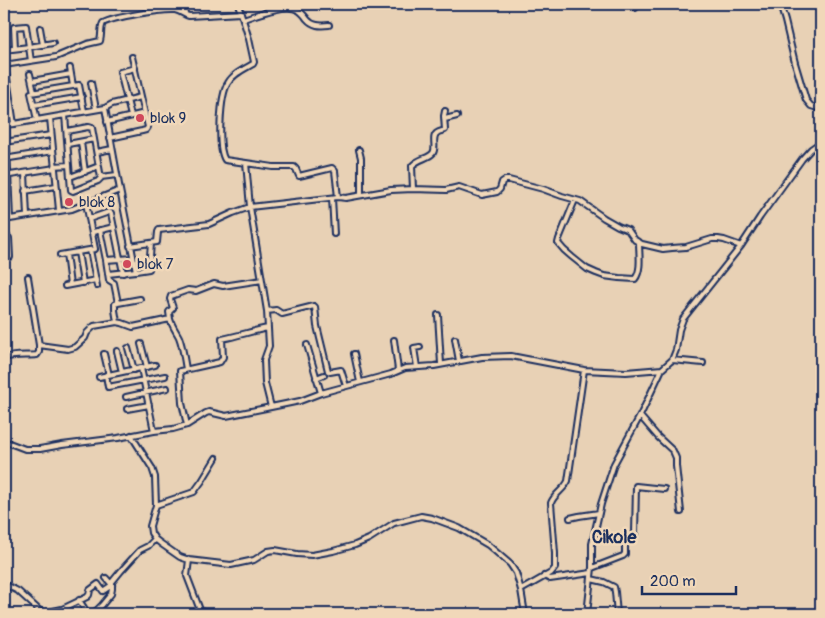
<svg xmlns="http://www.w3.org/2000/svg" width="825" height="618" font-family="Pangolin,sans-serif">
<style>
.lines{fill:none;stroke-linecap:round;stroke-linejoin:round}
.street-casing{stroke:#1b2f5e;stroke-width:8}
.street{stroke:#f1d8b9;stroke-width:4}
.poi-dot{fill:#d1495b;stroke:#f1d8b9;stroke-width:2}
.labels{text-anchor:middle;stroke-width:5;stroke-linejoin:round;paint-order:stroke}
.poi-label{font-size:15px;fill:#1b2f5e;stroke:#f1d8b9;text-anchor:start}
.quarter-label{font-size:18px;font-weight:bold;fill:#1b2f5e;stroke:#f1d8b9}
</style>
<rect width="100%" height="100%" fill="#e8d1b5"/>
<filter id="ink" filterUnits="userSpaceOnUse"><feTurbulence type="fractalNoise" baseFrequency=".02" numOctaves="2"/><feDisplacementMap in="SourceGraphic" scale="10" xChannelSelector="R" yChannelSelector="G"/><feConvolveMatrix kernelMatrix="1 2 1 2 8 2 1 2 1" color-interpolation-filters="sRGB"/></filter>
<g filter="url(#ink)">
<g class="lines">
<defs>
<path id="street" d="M184,4L185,14
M238,4L241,13
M634,4L635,8
M780,4L785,21L795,63L806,100L811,106L821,109
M243,19C256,15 286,3 298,10C302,12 304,15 307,19C313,26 320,26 329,25
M40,28L43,45
M4,50L29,47L26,26L14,27L15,48
M4,59L14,124L4,125
M31,61L29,47L53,43
M4,65L56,57L87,44L100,41C102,35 100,29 103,23C114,17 162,9 175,10C181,11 184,15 189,16L241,13L249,39L254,62L253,64C244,69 233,74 228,83C220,95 217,148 225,160L246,163L250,207L233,213L209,224L159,230L158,232L157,242L130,246
M70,68L73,86
M30,74L34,92
M32,81L71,74
M91,83L96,109
M34,105L82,97
M105,108L112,104L141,97
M65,115L71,190L73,191L98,181L101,178L92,128L88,127L67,131
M131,116L120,72L135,68
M50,118L59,210
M445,119L457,116
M37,120L31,93L79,85L84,111
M107,122L145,113
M6,125L10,219
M110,138L142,131L146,130L148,127L132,57
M4,142L51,135
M81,142L85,172
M68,144L94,139
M359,150L361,158V195
M97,152L112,149
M4,159L53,151
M246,163L273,167H294L296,169L299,176L332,168L335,171L338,197
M54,166L69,165
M25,173L27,216
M4,176L55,168
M70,177L99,166
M101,177L117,175
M413,189L412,166C419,158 428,159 433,153C437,147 431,137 437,133C439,131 443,131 445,130L444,116L445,111
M25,191L56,186
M332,198L334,234
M575,200L559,239L558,243L564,250L572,257L587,269L596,273L604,276L619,278L635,279C642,270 639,254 639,242
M89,219L109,212L111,213L123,273
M4,220L72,209L120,190L105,108L14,124
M100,230L106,260L133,258
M93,232L114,227
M4,237H7L9,238L10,257
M90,250L97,286
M78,252L83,283
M66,254L70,285
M60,255L95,249L86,203
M106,260L109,280L114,283L118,303L115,304V310L117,322
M136,271L149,269L151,243
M108,274L136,271L120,190
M28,277L39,345
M65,286L96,280
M118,303L140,299
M267,311L276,310L282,314L314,306L315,307L317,326L328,371L330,372L341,370L346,386
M438,315L441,364
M170,319C172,326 176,331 179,337C183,347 184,359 186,369
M4,325V326
M455,339L459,361
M394,340L398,370
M141,344L147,367
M307,345L321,393
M128,348L134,370
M117,351L122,372
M104,354L109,375
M354,354L360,382
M4,358C12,355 27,356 37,355L39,352V345L68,349L75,347L85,338L87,333L94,326L117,322L122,323L133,327L170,319L169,312L173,308L170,299L171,296L188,290L196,291L214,284L223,286L262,280
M672,360L703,363
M417,367L414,348L420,347
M141,368L154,431
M106,375L108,387L165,376
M99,377L155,365
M316,378L324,375
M126,397L167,388
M5,398L6,417
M271,407L300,401L321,393L391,374L405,368L434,366L482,357L511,356L584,370L626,372L662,369
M127,409L149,405
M640,416L658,437L673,451L676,458V466L681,512
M187,425L182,403L180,371L220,362L223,357L222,339C238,336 252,331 268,328
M131,435L152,468L155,477L156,505L150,526L151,533L155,539L160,543L180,557L189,560L231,565L254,560L268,551L275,550L297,554L312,555L333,551L355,545L369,539L394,523L398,522L421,516L432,518L459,528L488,545L510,564L516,573L521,590L525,614
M4,441L25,449H40L62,445L118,438L154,431L173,429L187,425L206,413L209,412L226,416L271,407L265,383L264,360L269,346L267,311L250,207L338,197L346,198L391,190L413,189L446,190L459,187L482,195L497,192L500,189L502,182L505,180H509L543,189L562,196L580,201L604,218L618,226L628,230L635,240L642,244L663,249L672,248L686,247L712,239H718L724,240L741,246
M156,505L194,492L202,481L216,458
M570,518L579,516L599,513
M189,560L187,576L200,610L199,613L197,614
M592,568L623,556L625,554V537L633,536L635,534L636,486L664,489
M544,576L550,579L591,573
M106,578L112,585
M591,579L604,582L614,587L615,592L617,614
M4,584L18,591L41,612L44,613L62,609L87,597L89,595L90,590L98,584L103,591L112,585
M521,590L551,573L555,568V553L551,503C554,494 564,490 568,481L584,370
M79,600L88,614
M89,614L96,611L102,605L111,594L112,589V582L121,571L140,550L148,546L155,539
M587,614L592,568V544L601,504L614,464L640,416L662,369L672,360L676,350L679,330L683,319L741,246L760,217L802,159L811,149L821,142"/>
</defs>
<use href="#street" class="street-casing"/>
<use href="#street" class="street"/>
</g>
</g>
<g class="poi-dot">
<circle cx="140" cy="118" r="5"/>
<circle cx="69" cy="202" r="5"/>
<circle cx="127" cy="264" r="5"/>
</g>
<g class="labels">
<g class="poi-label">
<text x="150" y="123">blok 9</text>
<text x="79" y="207">blok 8</text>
<text x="137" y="269">blok 7</text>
</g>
<g class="quarter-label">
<text x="614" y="543">Cikole</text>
</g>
</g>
<rect width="825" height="618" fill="none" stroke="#f1d8b9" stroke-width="20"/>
<rect x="10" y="10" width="805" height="598" fill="none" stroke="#1b2f5e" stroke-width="2" filter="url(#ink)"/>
<path d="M642 586v8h94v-8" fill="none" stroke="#1b2f5e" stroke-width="2.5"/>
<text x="650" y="586" font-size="15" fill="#1b2f5e" stroke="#f1d8b9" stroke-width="4" paint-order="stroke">200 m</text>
</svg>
